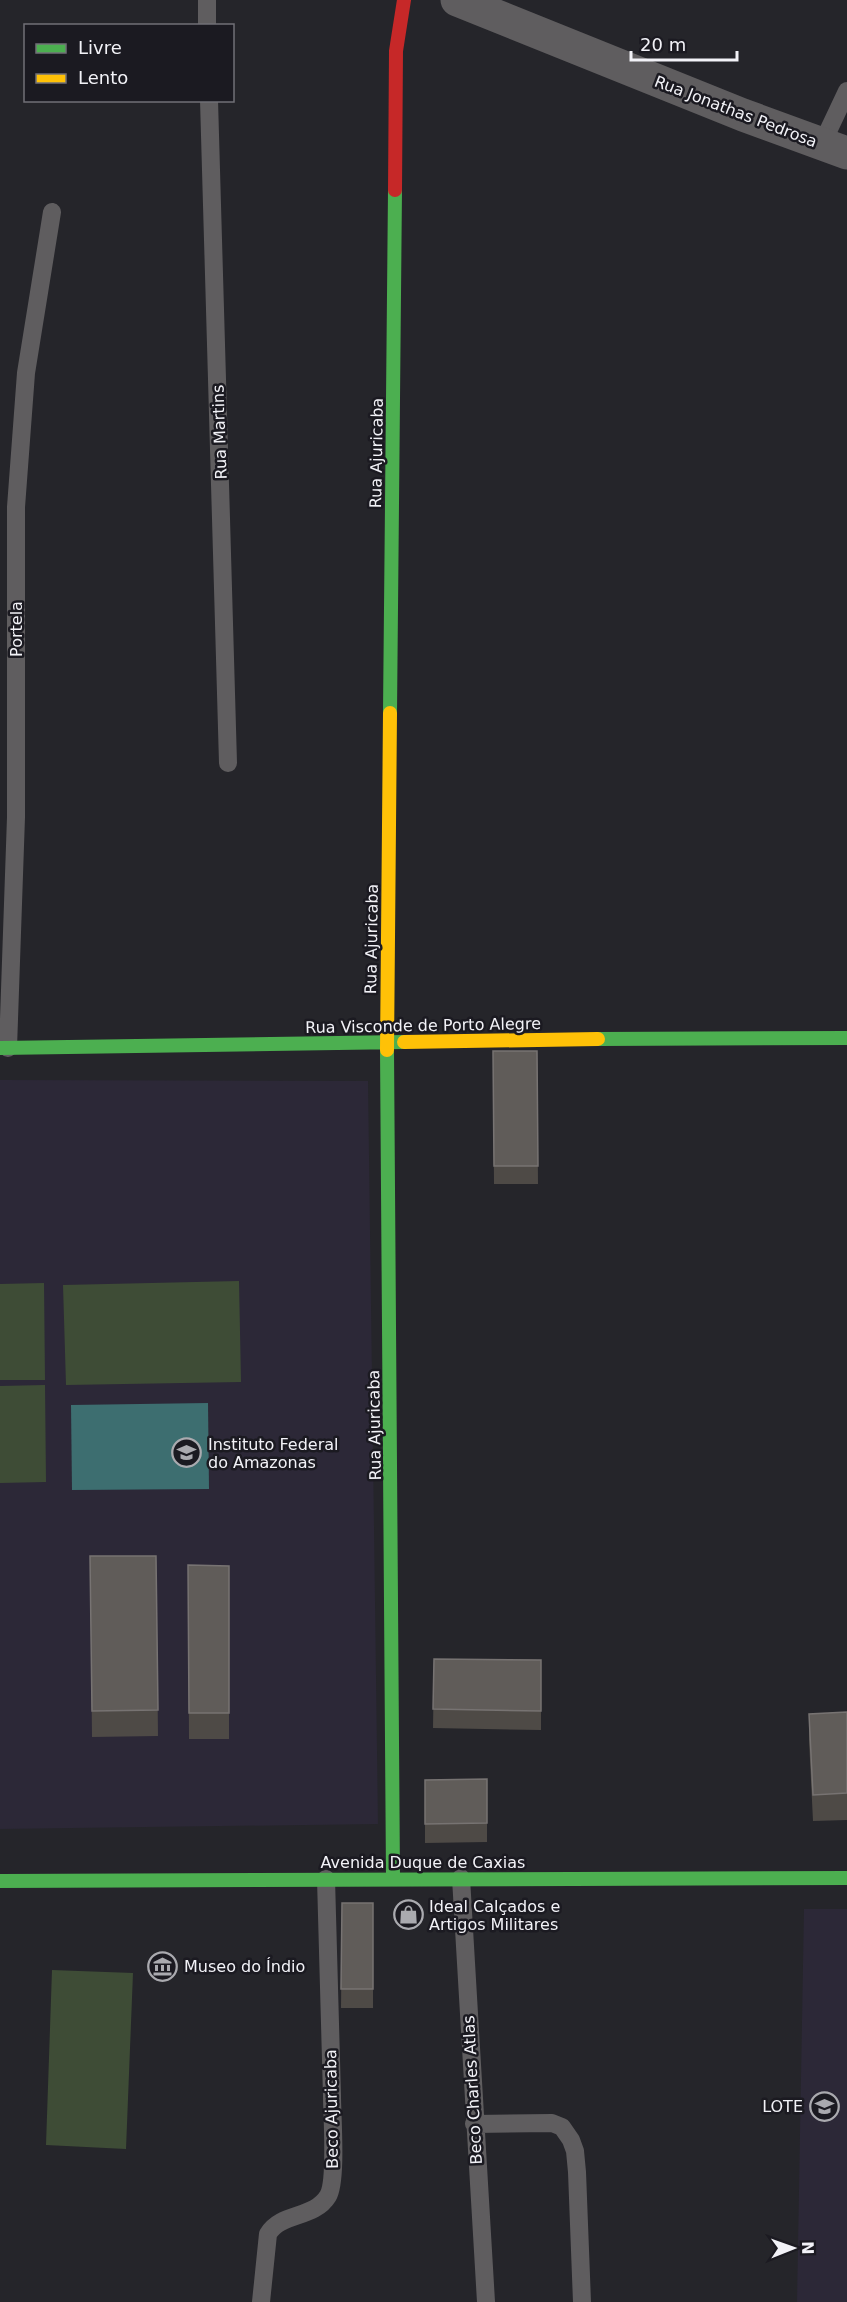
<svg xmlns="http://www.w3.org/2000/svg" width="847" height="2302" font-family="'DejaVu Sans',sans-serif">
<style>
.education{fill:#2c2837}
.green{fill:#3e4c36}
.water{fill:#3d6e70}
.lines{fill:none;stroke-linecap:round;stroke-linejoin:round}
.lane{stroke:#5f5d5f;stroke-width:18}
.street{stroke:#5f5d5f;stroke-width:33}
.fast{stroke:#4caf50;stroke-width:14}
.slow{stroke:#ffc107;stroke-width:14}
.jam{stroke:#c62828;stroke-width:14}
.wall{fill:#4e4a46}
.building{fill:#605c59;stroke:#777372;stroke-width:1.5}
.labels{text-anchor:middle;stroke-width:5;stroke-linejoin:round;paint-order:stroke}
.street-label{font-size:16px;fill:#f2f2f7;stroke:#1b1a21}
.poi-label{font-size:16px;fill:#f2f2f7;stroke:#1b1a21;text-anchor:start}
</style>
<rect width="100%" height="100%" fill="#25252a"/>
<path class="education" d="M0,1080L368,1081L378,1824L0,1829Z
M804,1909H847V2302H797Z"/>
<path class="green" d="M239,1281L241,1382L66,1385L63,1285Z
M44,1283L45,1380H0V1284Z
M45,1385L46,1482L0,1483V1386Z
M52,1970L133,1973L126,2149L46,2145Z"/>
<path class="water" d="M208,1403L209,1489L72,1490L71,1405Z"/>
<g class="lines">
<path class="lane" d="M207,0V26
M209,100L228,763
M822,144L847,91
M8,1048L16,817V507L26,373L52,212
M461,1878L486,2302
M474,2124L552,2123L562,2127L571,2140L575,2151L577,2172L582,2302
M261,2302L268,2234C281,2212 314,2219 328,2196C337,2181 332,2116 332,2096C330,2024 328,1951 326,1879"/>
<path class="street" d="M457,0L743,115L847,153"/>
<path class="fast" d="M390,713L395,190
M598,1039L847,1038
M0,1048L404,1042
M387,1050L393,1878
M0,1881L847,1878"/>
<path class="slow" d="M404,1042L598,1039
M387,1050L390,713"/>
<path class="jam" d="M395,190L396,51L404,0"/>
</g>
<path class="wall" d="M493,1051H537L538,1184H494Z
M90,1556H156L158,1736L92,1737Z
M188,1565L229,1566V1739H189Z
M434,1659L541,1660V1730L433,1728Z
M847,1712V1820L813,1821L809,1740V1714Z
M487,1779V1842L425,1843V1780Z
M342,1903H373V2008H341Z"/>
<path class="building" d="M493,1051H537L538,1166H494Z
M90,1556H156L158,1710L92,1711Z
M188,1565L229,1566V1713H189Z
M434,1659L541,1660V1711L433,1709Z
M847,1712V1793L813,1795L809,1714Z
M487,1779V1823L425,1824V1780Z
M342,1903H373V1989H341Z"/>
<defs>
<symbol id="university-ring" viewBox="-11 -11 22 22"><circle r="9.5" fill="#1b1a21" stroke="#aaaaaf" stroke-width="1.5"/><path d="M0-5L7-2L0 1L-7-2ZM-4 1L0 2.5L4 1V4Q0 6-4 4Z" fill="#aaaaaf"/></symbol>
<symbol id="shop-ring" viewBox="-11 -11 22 22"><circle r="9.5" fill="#1b1a21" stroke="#aaaaaf" stroke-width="1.5"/><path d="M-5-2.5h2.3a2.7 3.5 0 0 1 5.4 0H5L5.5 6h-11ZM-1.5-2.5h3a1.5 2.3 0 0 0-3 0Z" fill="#aaaaaf"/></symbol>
<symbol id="museum-ring" viewBox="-11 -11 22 22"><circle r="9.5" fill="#1b1a21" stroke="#aaaaaf" stroke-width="1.5"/><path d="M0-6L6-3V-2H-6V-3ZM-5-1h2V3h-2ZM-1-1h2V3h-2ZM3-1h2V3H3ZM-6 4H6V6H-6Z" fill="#aaaaaf"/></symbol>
<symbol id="school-ring" viewBox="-11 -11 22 22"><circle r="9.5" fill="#1b1a21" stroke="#aaaaaf" stroke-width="1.5"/><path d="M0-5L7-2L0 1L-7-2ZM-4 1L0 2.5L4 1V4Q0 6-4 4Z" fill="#aaaaaf"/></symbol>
</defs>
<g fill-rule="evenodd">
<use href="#university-ring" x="170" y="1436" width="33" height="33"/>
<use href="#shop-ring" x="392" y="1898" width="33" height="33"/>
<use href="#museum-ring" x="146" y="1950" width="33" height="33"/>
<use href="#school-ring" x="808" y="2090" width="33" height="33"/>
</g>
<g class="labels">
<g class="street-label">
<text transform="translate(736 111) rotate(21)" y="6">Rua Jonathas Pedrosa</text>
<text transform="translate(219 432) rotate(-92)" y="6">Rua Martins</text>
<text transform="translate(376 453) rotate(-89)" y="6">Rua Ajuricaba</text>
<text transform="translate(16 629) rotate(-90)" y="6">Portela</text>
<text transform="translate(371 939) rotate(-89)" y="6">Rua Ajuricaba</text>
<text transform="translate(423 1025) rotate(-1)" y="6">Rua Visconde de Porto Alegre</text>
<text transform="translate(374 1425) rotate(-91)" y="6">Rua Ajuricaba</text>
<text x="423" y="1868">Avenida Duque de Caxias</text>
<text transform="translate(472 2090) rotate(-93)" y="6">Beco Charles Atlas</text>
<text transform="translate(331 2109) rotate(-91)" y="6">Beco Ajuricaba</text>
</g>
<g class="poi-label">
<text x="208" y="1450">Instituto Federal<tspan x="208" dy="18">do Amazonas</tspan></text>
<text x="429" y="1912">Ideal Calçados e<tspan x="429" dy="18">Artigos Militares</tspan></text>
<text x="184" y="1972">Museo do Índio</text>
<text x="803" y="2112" text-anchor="end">LOTE</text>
</g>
</g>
<rect x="24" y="24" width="210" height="78" fill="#1b1a21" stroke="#717077" stroke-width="1.5"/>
<rect x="36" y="44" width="30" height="9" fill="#4caf50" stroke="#717077" stroke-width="1.5"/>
<text x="78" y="54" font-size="18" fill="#f2f2f7">Livre</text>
<rect x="36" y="74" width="30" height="9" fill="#ffc107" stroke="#717077" stroke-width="1.5"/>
<text x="78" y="84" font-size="18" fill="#f2f2f7">Lento</text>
<g transform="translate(793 2248) rotate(89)" stroke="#1b1a21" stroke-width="4.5" paint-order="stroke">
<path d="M0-4.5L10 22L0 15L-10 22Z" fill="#f2f2f7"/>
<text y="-9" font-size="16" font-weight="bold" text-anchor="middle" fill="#f2f2f7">N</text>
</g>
<path d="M631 51v9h106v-9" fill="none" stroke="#f2f2f7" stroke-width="3"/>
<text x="640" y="51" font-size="18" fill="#f2f2f7" stroke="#1b1a21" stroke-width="4.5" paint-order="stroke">20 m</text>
</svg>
